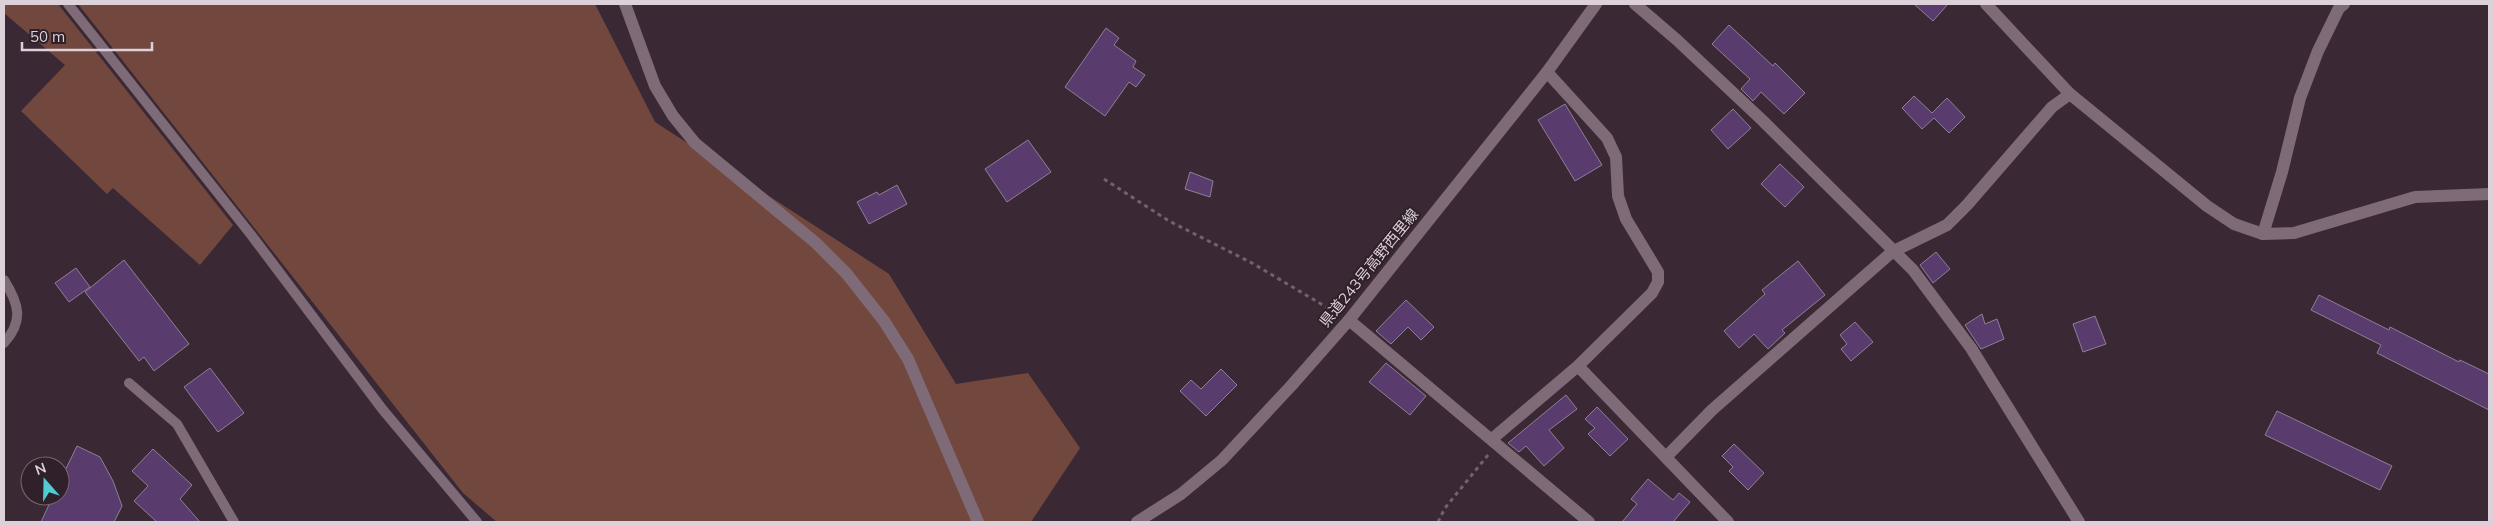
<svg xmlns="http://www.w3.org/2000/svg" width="2493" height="526" font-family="Mulish,'Noto Sans JP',sans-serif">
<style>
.green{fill:#72483e}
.building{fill:#5a3b6e;stroke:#8c8194}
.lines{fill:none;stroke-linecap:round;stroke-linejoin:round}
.path{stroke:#71626c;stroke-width:3;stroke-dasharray:4 4;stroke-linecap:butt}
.lane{stroke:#7e6b77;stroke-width:10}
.street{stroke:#7e6b77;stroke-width:12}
.secondary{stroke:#7e6b77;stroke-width:12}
.labels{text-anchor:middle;stroke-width:4;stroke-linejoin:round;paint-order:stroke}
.street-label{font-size:15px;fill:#dcd1d9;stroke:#30202a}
</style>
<rect width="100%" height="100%" fill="#3a2935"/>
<path class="green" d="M4,4H58L233,225L200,265L113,188L107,194L21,111L65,65L4,13Z
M78,4H595L655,122L889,274L956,384L1028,373L1080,448L1031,522H497L463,493Z"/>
<path class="building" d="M1914,4H1948L1933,21Z
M1729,25L1773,66L1775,63L1805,93L1784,114L1761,92L1753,101L1741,89L1750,79L1712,44Z
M1106,28L1119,38L1114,45L1136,61L1133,67L1145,75L1136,87L1129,82L1105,116L1065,87Z
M1914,96L1932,113L1947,98L1965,117L1949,133L1934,118L1922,129L1902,108Z
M1565,104L1602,165L1575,181L1538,120Z
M1733,109L1751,128L1728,149L1711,130Z
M1028,140L1051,172L1007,202L985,169Z
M1780,164L1804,187L1785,207L1761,184Z
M1190,172L1213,181L1210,197L1185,189Z
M897,185L907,204L869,224L857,202L877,192L879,195Z
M1936,252L1950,269L1933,283L1920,265Z
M124,260L189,344L154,371L144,357L139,361L85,292Z
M1798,261L1825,295L1782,330L1785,333L1768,349L1754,334L1739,348L1724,331L1765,294L1762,290Z
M76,268L90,287L69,302L55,283Z
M2319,295L2389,330L2390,327L2459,362L2460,360L2489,374V410L2377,353L2381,345L2311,310Z
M1406,300L1434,327L1421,340L1408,327L1391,344L1376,331Z
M1982,314L1985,324L1997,319L2004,339L1981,349L1965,325Z
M2095,316L2106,344L2083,352L2073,324Z
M1855,322L1873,342L1851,361L1841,349L1847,344L1840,335Z
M1386,363L1426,396L1410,415L1369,382Z
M210,368L244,413L218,432L184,387Z
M1221,369L1237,385L1206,416L1180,391L1191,380L1201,389Z
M1566,395L1577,409L1549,430L1564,448L1544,466L1526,446L1519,452L1508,443Z
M1597,407L1628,439L1610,456L1588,434L1595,428L1585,419Z
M2277,411L2392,466L2380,490L2265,435Z
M1734,444L1764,473L1748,490L1729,471L1733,467L1722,456Z
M77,446L100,457L113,481L122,506L114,522H41L53,496H60V481Z
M153,449L192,485L180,499L200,522H157L134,501L148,486L132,471Z
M1648,479L1673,500L1679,493L1690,502L1673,522H1622L1637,504L1631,499Z"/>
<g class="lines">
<path class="path" d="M1104,179L1169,221L1252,263L1338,314
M1438,522L1445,508L1488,455"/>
<path class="lane" d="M68,4L252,236L383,410L477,522
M4,280C19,304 24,321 4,343
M129,383L177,424L234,522"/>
<path class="street" d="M625,4L655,86L673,116L695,143L816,243L846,273L884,321L908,359L978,522
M1635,4L1677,40L1762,120L1913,270L1971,348L2079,522
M2263,234L2282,172L2300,98L2318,51L2339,8L2344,4
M1349,320L1589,522
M1578,366L1728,522
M1492,439L1578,366L1652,293L1658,282V272L1626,219L1618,196L1616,157L1607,138L1547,72
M1666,457L1712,410L1892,252L1947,225L1967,205L2052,107L2070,94"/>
<path class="secondary" d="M1986,4L2070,94L2207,206L2234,224L2263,234L2294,233L2415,197L2489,194
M1137,522L1181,494L1222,460L1291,386L1349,320L1547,72L1596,4"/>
</g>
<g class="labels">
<g class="street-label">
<text transform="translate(1369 268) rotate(-51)" y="5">県道243号高野西里線</text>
</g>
</g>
<rect width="2493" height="526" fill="none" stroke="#dcd1d9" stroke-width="10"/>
<g transform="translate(45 481) rotate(340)"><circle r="24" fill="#30202a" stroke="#756770"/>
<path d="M0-4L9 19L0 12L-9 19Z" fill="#51ccd3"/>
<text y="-8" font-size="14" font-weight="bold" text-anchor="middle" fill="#dcd1d9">N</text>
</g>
<path d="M22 42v8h130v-8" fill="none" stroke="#dcd1d9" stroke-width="2.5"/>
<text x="30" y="42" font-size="15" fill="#dcd1d9" stroke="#30202a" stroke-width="4" paint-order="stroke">50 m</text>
</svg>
